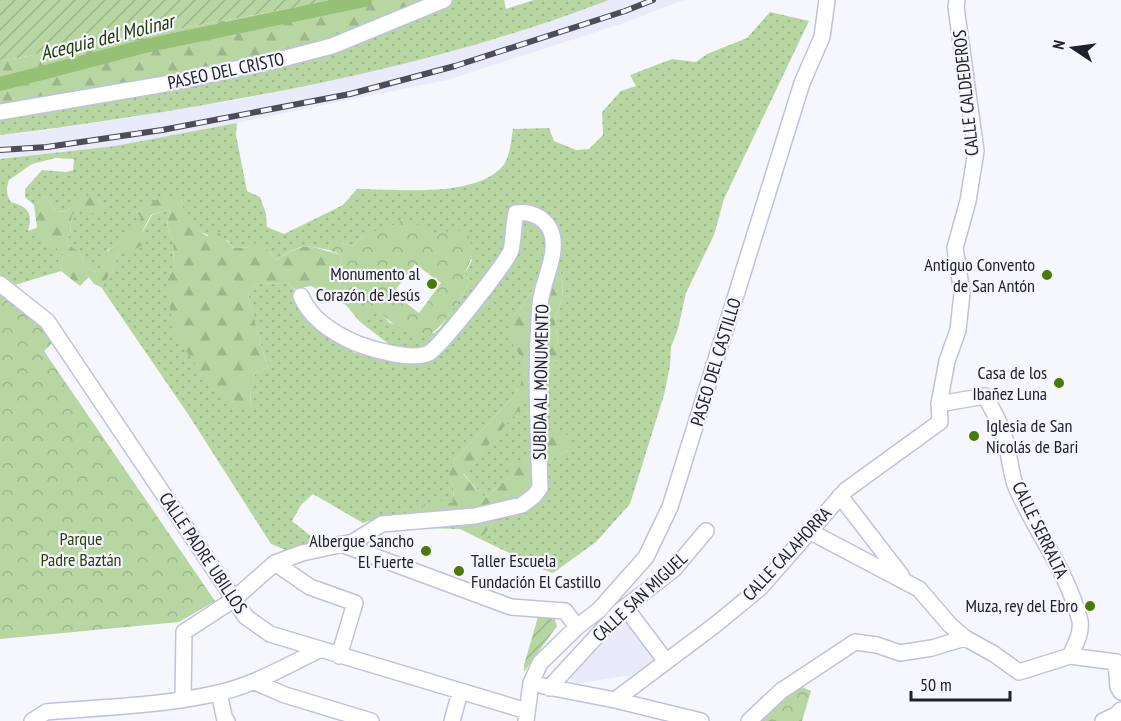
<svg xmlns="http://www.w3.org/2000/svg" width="1121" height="721" font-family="'PT Sans Narrow',sans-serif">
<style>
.built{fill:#e9ebfb}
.grass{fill:url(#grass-dots)}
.forest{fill:url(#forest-firs)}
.park{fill:url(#park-crowns);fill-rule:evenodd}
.garden{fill:url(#garden-furrows)}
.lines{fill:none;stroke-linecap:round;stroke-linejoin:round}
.canal{stroke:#97c077;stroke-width:14}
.minor-casing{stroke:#bec2e2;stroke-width:18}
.minor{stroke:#fff;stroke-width:15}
.rail-casing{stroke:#4c4d58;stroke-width:6}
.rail{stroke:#f6f7fd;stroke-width:4;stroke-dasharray:11;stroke-linecap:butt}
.poi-dot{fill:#487a05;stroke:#f6f7fd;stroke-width:2}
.labels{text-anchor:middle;stroke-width:4.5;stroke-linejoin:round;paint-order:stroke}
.street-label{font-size:18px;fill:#20212d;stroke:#f6f7fd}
.poi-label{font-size:18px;fill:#20212d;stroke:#f6f7fd;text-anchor:end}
.park-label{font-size:18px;fill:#28420d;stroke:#f6f7fd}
.water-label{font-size:20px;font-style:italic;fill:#1d3701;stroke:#f6f7fd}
</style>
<defs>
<pattern id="grass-dots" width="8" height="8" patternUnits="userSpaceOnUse" patternTransform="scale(1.5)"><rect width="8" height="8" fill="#b7d6a1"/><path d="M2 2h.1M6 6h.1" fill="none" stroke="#9db78b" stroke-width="1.8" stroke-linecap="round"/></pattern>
<pattern id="forest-firs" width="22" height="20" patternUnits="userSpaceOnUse" patternTransform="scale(1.5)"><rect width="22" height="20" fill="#b7d6a1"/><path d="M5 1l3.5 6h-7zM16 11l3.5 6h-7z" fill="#9db78b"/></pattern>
<pattern id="park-crowns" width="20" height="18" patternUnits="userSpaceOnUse" patternTransform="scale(1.5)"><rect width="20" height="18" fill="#b7d6a1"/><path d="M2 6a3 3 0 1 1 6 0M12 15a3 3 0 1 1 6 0" fill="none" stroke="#9db78b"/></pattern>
<pattern id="garden-furrows" width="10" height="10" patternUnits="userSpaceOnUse" patternTransform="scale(1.5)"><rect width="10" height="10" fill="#b7d6a1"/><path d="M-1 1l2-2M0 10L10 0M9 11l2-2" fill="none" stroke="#9db78b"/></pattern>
</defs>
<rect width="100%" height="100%" fill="#f6f7fd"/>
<path class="built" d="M609,0H684L624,23L447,80L237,123L115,146L0,159V135L41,131L244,99L325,81L400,64L506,36Z
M623,615L658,659L633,675L581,683H575L570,679L569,673Z"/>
<path class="grass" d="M445,0H504L506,9L534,0H609C466,55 314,87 163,112C108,120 55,129 0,135V111Z
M770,12L809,21L724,199L714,235L686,293L678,329L671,347L670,366L664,395L630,504L596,542L553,573L533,566L516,556L480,539L495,522L517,514L546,482L548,462L570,449L509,464V477L485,498L463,473L474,464L558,344L555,320L562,299L563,283L560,269L559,248L545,257C538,278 530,302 512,317V342L521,358V383L514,396L455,459L449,474L454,491L452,503L421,515H386L363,523L313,494L301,505L292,521L317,541L288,551L271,544L188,414L101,287L112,271L119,251H132L152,215L170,209L167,226L173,240L174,265L167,281L251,406L250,387L256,372L269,367L262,349L248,294L255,284L288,283L294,289L301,312L323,335L355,353L387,357L390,345L360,322L375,307L390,323L434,333L440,328L471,281L464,276L472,260L429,233L363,236L353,246L337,242L328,247L329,250C301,244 300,245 276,260L265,246L234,248L227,240C201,235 184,227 181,198L136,212L142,217C135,232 123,242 108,250L104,265L95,272L84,264L79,251L65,243L70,234L72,215L83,208L106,209L98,200L83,195L67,211L56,212L46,196L34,205L25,197V189L42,170L66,172L73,170L74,159L55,158L32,164L9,180C6,189 6,194 11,202C29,207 33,214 28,231L39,227V231L63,254L61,271L5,288L0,284V159L115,146L237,123L236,135L247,191L260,197L266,214L267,227L284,234L343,205L357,189C396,189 472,198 501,168C510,159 511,141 513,129L549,128L554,141L576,150L589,149L603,135L602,112L621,91L636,86L630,75L672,59L696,62L707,54L747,38Z"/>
<path class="forest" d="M337,0H445L326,45L0,111V61Z
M83,194L98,200L107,209L98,216L83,208L72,215L70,234L65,243L79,251L84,264L95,272L104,265L102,259C114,241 132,239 141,217L136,212C147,201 165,195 181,198C183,217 192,226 207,236L216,230L234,248L250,247L257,242L265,246L276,260C310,239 307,247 342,255L340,269L345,283L346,305L311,286L294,289L288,283L255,284L248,294L262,349L269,367L256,372L250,387L251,406L238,410L204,376L173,333L167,281L174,265L173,240L167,226L170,209L151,215L142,232L146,243L132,251H119L112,271L101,287L94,284L89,277L80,286L61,271L63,254L53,245L39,242L34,205L46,196L56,212L67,211Z
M560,248V269L563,283L562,299L555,320L558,344L555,369L488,445L474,464L463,474L485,498L509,477V464L532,457L554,434L571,435L570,449L548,462L542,496L517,514L495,522L480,539L460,529L416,528L424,504L439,500L452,503L454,491L449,474L455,459L514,396L521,383V358L512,342V317C530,302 538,278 545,257Z"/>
<path class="park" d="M408,218L429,233L466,230C477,251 472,256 464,276L471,281C437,331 431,361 375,308L360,322L346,305L345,283L340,269L342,255L329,250L328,247L332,241L353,246L363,236ZM415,264L441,283L419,313L393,293Z
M0,286L57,339L44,351L215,601L179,622L0,639Z
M798,685L811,691L802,721H758Z"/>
<path class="garden" d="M0,0H337L0,61Z
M542,615L554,617L557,626L524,672V665L538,617Z"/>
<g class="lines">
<path class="canal" d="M0,84L145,46L365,0"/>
<defs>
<path id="minor" d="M0,112L165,84L282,59L332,46L444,0
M0,284L47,321L246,617L270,634L527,711
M939,404L985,396C994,412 1003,428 1007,447C1010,460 1011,475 1016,487C1036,533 1068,572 1080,621C1082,633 1075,645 1070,656
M840,496L901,575
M809,531L919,589L950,625L965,638L994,654L1019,672L1070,656L1116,662L1118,687L1121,692
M341,544L511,607L565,611L577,627
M275,563L310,587L355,603L339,656
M625,607L665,660
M255,682L285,695L371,721
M543,686L615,700L701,721
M549,688L619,612L674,569L706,531
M219,693L225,720L227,721
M183,700L184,632L233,600L275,563L302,553L353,542L382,524L475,516L522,505L534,496L540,488C538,427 535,366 540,305C541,282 561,252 550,229C543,216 529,211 516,213C513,225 514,238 511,250C509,260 440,347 429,353C413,361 374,350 358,344C334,334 311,320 301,296
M615,700L715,625L760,588L846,490L940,422L939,404L947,361L958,330L962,293L955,248L968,201L976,151L956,7L957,0
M32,721L46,712C103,707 162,706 218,693C254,685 286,666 319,650
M452,721L460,692
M526,721L531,683L540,663L577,627L599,610L646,557L670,507L802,83L822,37L827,0
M749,721L781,691L855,642L877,645L900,653L932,648L965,638
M1103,721L1116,715L1121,710"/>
</defs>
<use href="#minor" class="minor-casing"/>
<use href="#minor" class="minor"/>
<defs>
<path id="rail" d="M0,150L47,147L162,130L350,94L455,66L625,11L653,0"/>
</defs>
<use href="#rail" class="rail-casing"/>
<use href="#rail" class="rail"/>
</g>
<g class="poi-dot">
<circle cx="1047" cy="275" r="6"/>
<circle cx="432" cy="284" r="6"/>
<circle cx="1059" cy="383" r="6"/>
<circle cx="974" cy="436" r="6"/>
<circle cx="426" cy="551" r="6"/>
<circle cx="459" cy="571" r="6"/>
<circle cx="1090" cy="606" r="6"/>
</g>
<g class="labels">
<g class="street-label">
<text transform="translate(226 71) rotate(-12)" y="6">PASEO DEL CRISTO</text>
<text transform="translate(966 93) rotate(-96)" y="6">CALLE CALDEDEROS</text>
<text transform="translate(716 362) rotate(-73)" y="6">PASEO DEL CASTILLO</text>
<text transform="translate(541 382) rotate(-89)" y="6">SUBIDA AL MONUMENTO</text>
<text transform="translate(1040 530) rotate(64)" y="6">CALLE SERRALTA</text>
<text transform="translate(203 553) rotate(56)" y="6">CALLE PADRE UBILLOS</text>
<text transform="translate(787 554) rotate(-47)" y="6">CALLE CALAHORRA</text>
<text transform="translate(640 597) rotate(-43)" y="6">CALLE SAN MIGUEL</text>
</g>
<g class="poi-label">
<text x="1035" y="271">Antiguo Convento<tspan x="1035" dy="21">de San Antón</tspan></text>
<text x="420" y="280">Monumento al<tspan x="420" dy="21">Corazón de Jesús</tspan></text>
<text x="1047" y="379">Casa de los<tspan x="1047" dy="21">Ibañez Luna</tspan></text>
<text x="986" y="432" text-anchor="start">Iglesia de San<tspan x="986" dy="21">Nicolás de Bari</tspan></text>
<text x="414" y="547">Albergue Sancho<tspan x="414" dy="21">El Fuerte</tspan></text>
<text x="471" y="567" text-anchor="start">Taller Escuela<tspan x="471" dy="21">Fundación El Castillo</tspan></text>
<text x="1078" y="612">Muza, rey del Ebro</text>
</g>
<g class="park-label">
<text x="81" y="545">Parque<tspan x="81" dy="21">Padre Baztán</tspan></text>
</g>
<g class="water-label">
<text transform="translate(107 37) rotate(-14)" y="7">Acequia del Molinar</text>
</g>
</g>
<g transform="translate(1073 48) rotate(283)" stroke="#f6f7fd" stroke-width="4.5" paint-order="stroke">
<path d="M0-4.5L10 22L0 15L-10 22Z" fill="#20212d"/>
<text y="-9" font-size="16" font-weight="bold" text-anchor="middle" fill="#20212d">N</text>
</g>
<path d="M911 691v9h99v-9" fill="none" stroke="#20212d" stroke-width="3"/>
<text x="920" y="691" font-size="18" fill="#20212d" stroke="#f6f7fd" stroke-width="4.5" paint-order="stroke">50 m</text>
</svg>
